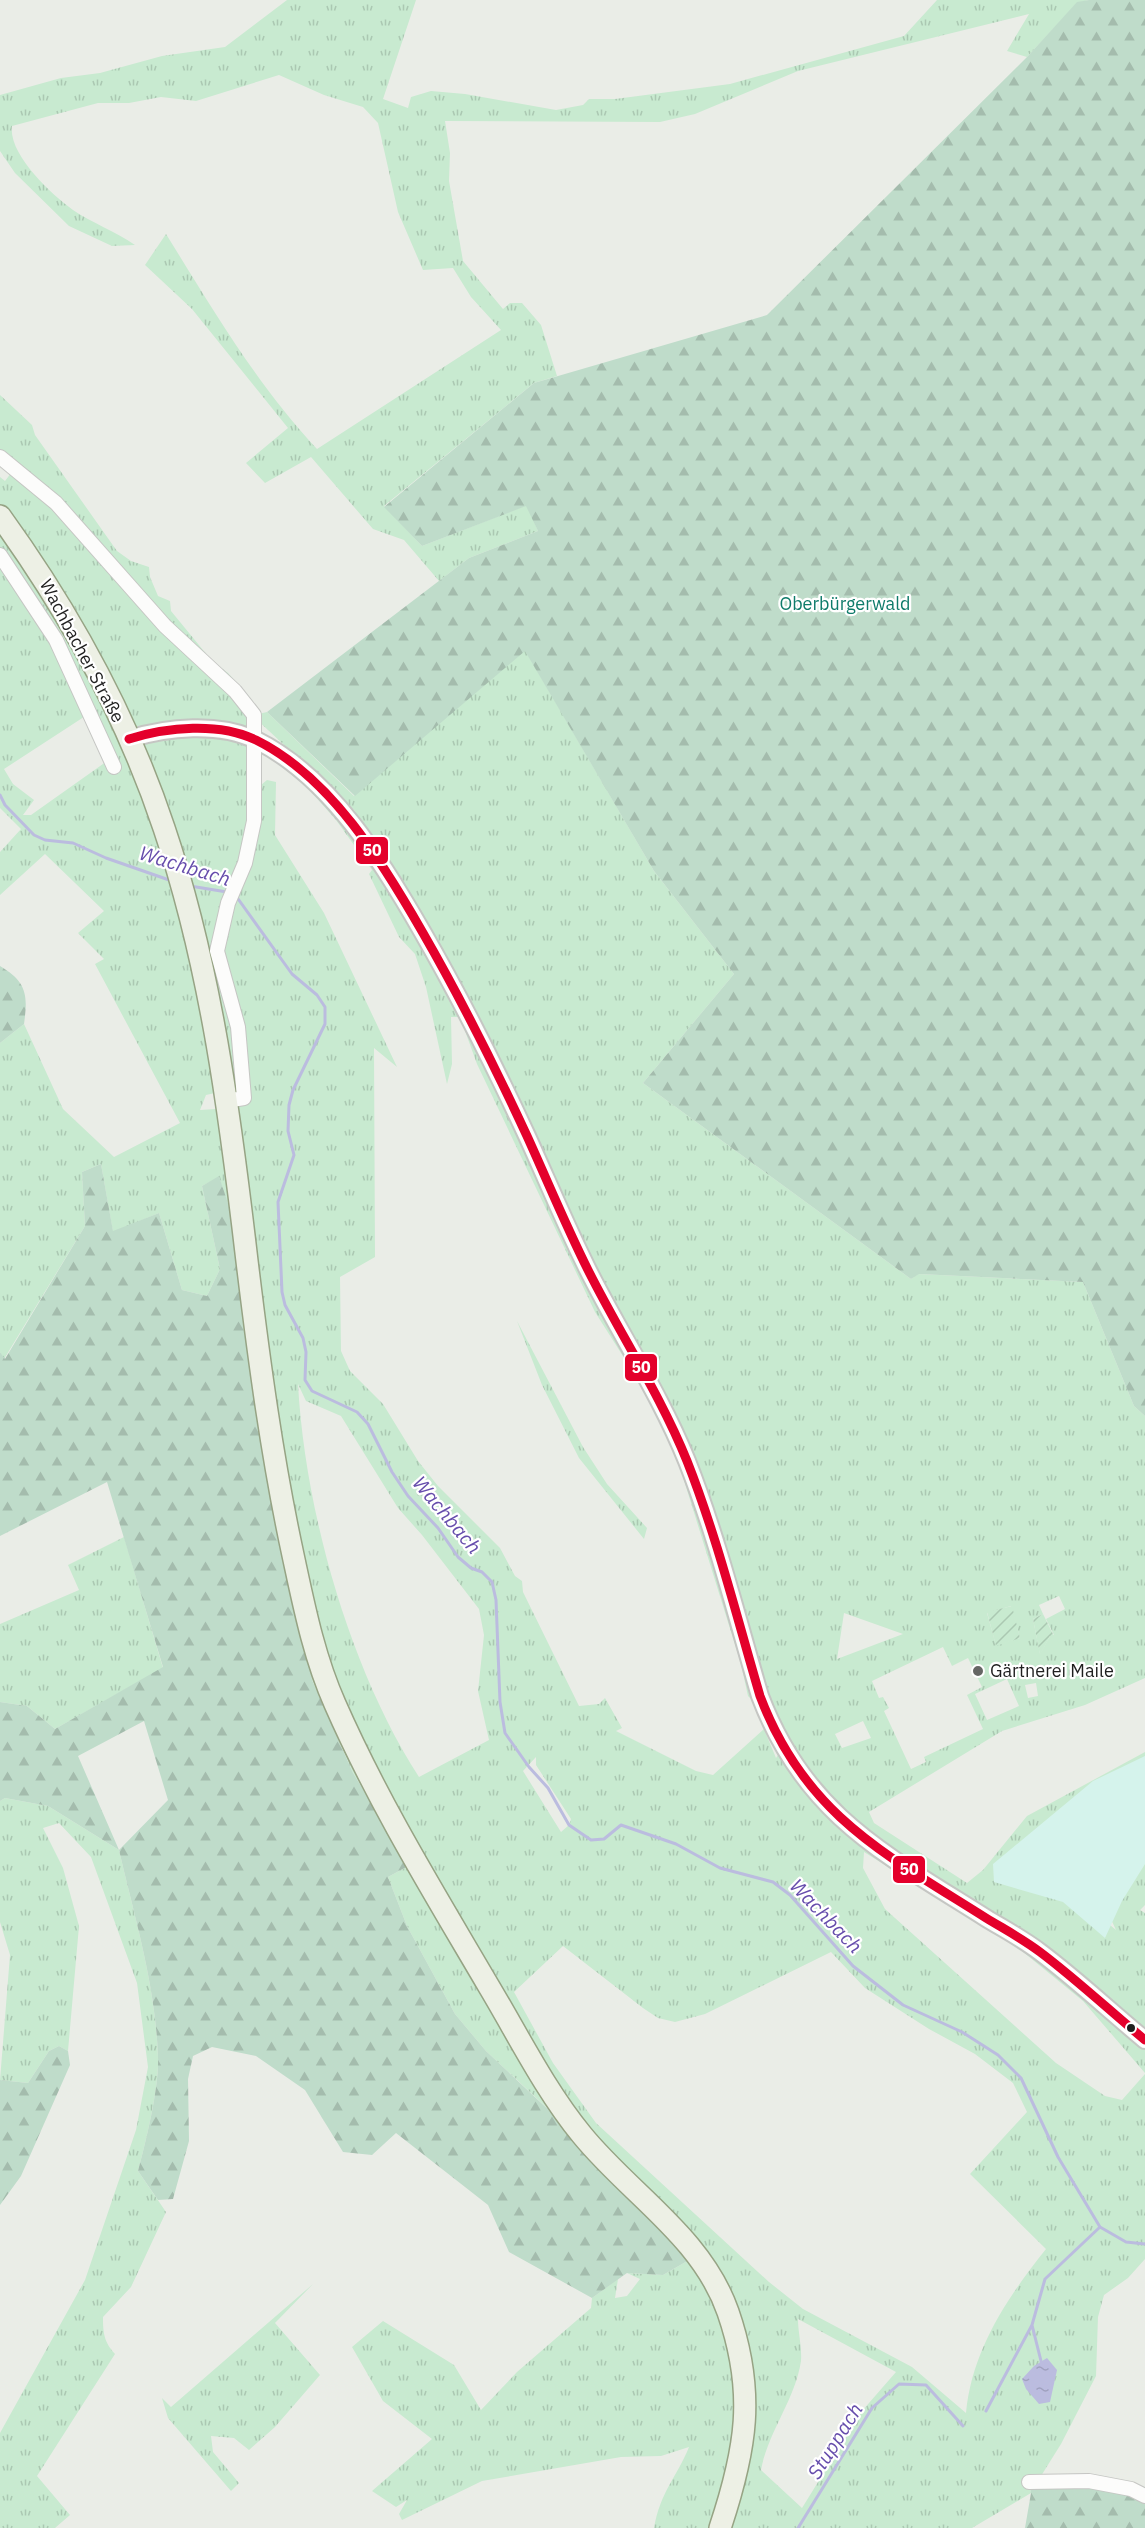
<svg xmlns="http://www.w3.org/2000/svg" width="1145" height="2528" font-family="'IBM Plex Sans',sans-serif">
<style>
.grass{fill:url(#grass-tufts);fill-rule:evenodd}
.forest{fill:url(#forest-firs);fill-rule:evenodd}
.park{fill:#d5f3ec}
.garden{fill:url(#garden-furrows)}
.water{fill:url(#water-ripples)}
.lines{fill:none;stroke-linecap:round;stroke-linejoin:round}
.stream{stroke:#bbbcdf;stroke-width:3}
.minor-casing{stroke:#c5c6c3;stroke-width:16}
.tertiary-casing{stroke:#c5c6c3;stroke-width:20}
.primary-casing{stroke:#96a384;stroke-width:24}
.minor{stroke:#fcfcfb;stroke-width:14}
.tertiary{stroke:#fcfcfb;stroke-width:16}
.primary{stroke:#edf0e5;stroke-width:21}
.bus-1-casing{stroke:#fff;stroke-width:14}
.bus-1{stroke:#e4002b;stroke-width:9}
.poi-dot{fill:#666765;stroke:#fff;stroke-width:2}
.bus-dot{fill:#1f1f1f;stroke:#fff;stroke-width:2}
.labels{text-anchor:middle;stroke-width:4.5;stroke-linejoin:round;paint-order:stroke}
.park-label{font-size:18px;fill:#0e7b6a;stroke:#fff}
.street-label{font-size:18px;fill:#1f1f1f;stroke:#fff}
.poi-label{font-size:18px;fill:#1f1f1f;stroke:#fff;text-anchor:start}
.water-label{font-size:20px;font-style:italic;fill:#664dac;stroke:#fff}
.line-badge{stroke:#fff;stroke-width:2}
.badge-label{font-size:16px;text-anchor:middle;font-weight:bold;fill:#fff}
</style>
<defs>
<pattern id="grass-tufts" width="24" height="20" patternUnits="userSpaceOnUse" patternTransform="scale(1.5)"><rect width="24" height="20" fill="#c8ead0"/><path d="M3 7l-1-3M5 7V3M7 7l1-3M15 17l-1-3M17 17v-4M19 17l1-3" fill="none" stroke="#abc8b2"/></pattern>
<pattern id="forest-firs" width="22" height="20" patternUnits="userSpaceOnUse" patternTransform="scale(1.5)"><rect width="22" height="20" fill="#bfdcca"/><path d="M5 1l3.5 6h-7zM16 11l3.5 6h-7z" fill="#a4bcad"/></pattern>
<pattern id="garden-furrows" width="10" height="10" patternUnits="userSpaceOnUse" patternTransform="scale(1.5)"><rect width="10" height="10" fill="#c8ead0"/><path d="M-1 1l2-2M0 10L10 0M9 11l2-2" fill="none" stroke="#abc8b2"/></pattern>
<pattern id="water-ripples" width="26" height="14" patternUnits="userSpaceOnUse" patternTransform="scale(1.5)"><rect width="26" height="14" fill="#bbbcdf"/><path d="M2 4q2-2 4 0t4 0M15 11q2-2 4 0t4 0" fill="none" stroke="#a0a1bf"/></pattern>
</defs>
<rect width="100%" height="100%" fill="#eaede7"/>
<path class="grass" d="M287,0H416L383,99L408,108L411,97L431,91L465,94L556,110L583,105L589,99H615L730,84L904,36L937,0H1089L1077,3L1027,57L1007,51L1029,14L798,71L695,114L660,122L445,121L450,153L449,181L463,261L503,309L510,303H522L541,325L557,376L534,383L384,506L422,546L527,505L538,531L469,558L439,581L404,540L373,529L311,457L265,483L246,463L288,428L192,309L145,265L166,234C212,308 257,385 317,449L501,330L471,297L453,268L423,270L398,212L378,123L363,107L324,95L279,75L196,101L161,97L129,103H98L12,126C8,154 51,194 73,210C92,223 115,231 135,245L112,246L69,226L15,173L0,151V95L61,78L100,73L162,56L225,47Z
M0,395L32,425L35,435L117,551L131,561L149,567L150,577L158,596L170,601L171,611L212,661L228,673L252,700L254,715L267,712L354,796L525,650L654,871L734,974L643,1083L911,1279L918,1274L1083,1282L1134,1406L1145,1416V1678L1085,1705L1002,1731L869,1812L874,1823L967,1883L983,1870L1027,1816L1145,1752V1769L1077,1808L1070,1852L1080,1887L1093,1911L1116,1930L1095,1885L1122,1875L1120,1870L1139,1859L1136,1855L1145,1849V1905L1140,1910L1145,1913V2073L1083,2001L1017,1947L864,1852L863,1868L885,1909L1056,2063L1105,2096L1122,2100L1145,2074V2259L1128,2278L1104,2295L1098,2317L1096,2376L1061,2444L1036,2484L1029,2482L1031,2493L972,2528H654C660,2492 677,2477 689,2447L661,2456L621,2457L482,2481L402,2520L399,2514L407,2500L396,2507L372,2491L432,2439L383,2401L352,2347L383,2321L454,2365L481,2410L517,2372L591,2308L592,2298L618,2279L615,2298L627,2296L640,2279L627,2273L663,2275L696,2256L673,2226L486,2051L455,2014L407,1926L388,1877L410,1865L353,1773L312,1680L304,1602L276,1475L265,1403L248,1264L219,1177L202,1186L220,1269L207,1296L182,1290L159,1213L113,1232L101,1164L82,1172L85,1226L4,1359L0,1352V1043L24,1024L63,1109L114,1157L180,1123L95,964L104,959L78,933L104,911L45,854L0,895V852L21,829L0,808V477L5,481L14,469L0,457ZM90,713L110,759L31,815H23L34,800L13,784L4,769ZM254,717L355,811L365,839L314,782L256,740ZM256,747L306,786L336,820L372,870L369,874L399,937L415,954L426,987L447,1084L452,1064L451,1017H460L477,1064L595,1312L652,1402L678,1461L741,1664L748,1696L751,1699L758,1688L772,1726L783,1747L776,1758L764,1729L713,1775L696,1771L616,1731L622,1728L605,1698L599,1704L579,1706L523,1592L522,1581L515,1576L500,1548L438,1486L418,1461L383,1404L350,1371L341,1351L340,1277L375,1257L374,1048L397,1067L324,913L275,835L276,782L267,780L255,790ZM217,1048L233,1090L244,1098L236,1108L247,1256L219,1113L216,1109L200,1110L206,1095L215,1093ZM298,1384L306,1401L341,1416L398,1508L422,1535L479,1609L484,1635L478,1691L489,1740L419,1777C350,1670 305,1512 298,1384ZM1059,1596L1065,1609L1046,1619L1054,1635L1050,1636L1040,1654L1033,1619L1043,1614L1039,1605ZM1011,1606L1020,1638L996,1645L987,1613ZM844,1613L903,1634L837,1659ZM943,1647L952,1666L968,1658L982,1687L967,1695L983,1729L924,1757L926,1762L911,1769L884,1711L889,1708L883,1697L879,1698L872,1681ZM1007,1679L1019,1706L987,1720L975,1694ZM1036,1683L1038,1696L1028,1698L1025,1685ZM863,1721L871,1738L842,1748L835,1734ZM536,1757V1765L571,1819L569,1825L561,1832L523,1771ZM563,1946L643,2008L658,2018L675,2022L705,2014L831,1952L865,1988L929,2029L975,2054L1013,2083L1027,2112L970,2174L1046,2249C1007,2298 972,2350 966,2413L912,2367L803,2309L769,2282L596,2123L553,2063L514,1992ZM798,2319L896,2372L862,2411L802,2508L761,2470C768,2432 795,2400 801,2361C802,2347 798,2332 798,2319Z
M517,1321L583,1447L607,1484L647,1528L644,1539L579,1458L542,1385Z
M124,1537L163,1668L55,1729L27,1706L0,1702V1624L79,1590L68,1565Z
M5,1798L48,1806L119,1850C135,1919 156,1987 158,2058C159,2088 146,2141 138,2171L166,2212L131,2287L103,2317C103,2333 104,2342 115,2354L37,2476L70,2515L55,2528H0V2433L85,2280L136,2130L148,2067L137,1983L91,1857L59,1823L43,1828L63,1868L79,1926L68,2051L59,2046L49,2051L28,2083L0,2080L10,1955L0,1922V1801Z
M313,2284L275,2323L320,2375L275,2427L249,2450L234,2438L211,2436L213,2452L239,2483L231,2491L168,2418L162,2398L171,2407Z"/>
<path class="forest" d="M1089,0H1145V1416L1134,1406L1083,1282L919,1274L911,1279L643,1083L734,974L654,871L525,651L355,796L267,712L469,558L538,531L526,506L422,546L384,507L534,383L767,315L1027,57L1077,2Z
M0,966C27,982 28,995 24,1024L0,1043Z
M101,1164L113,1231L159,1213L182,1290L207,1296L220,1269L202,1186L219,1176L248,1264L304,1602L312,1680L353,1773L410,1865L388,1877L407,1926L455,2014L486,2051L588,2147L696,2256L663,2275L627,2273L592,2298L509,2252L488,2205L396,2133L372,2155L343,2152L305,2090L256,2056L212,2047L193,2056L188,2079L189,2141L173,2199L158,2200L138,2171C146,2141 159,2088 158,2058C156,1987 135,1919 119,1850L48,1806L5,1798L0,1801V1702L27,1706L55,1729L163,1667L107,1482L0,1536V1352L5,1359L85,1226L82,1172ZM144,1721L168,1800L119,1850L78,1756Z
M59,2046L68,2051L70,2065L21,2176L0,2205V2080L28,2083L49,2051Z
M1089,2481L1145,2496V2528H1025L1031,2493L1029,2482Z"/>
<path class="park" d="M1145,1756V1864L1122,1901L1105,1938L1063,1902L994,1882L993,1864L1093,1781Z"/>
<path class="garden" d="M1012,1606L1020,1638L996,1646L987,1612Z
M1043,1614L1054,1636H1050L1040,1655L1033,1619Z"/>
<path class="water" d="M1047,2358L1057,2370L1050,2402L1039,2404L1026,2389L1022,2379L1034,2366Z"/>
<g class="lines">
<path class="stream" d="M0,795L5,805L34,835L45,840L73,843L106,858L172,881
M190,886L227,892
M236,896L292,974L317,995L325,1007V1024L293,1090L289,1105L288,1131L294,1155L278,1202L282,1292L285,1305L303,1338L306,1352L305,1380L312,1391L357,1412L368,1424L392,1472L408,1496L438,1528L458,1557L471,1568L482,1572L492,1582L496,1600L500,1702L505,1733L529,1767L548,1788L569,1825L591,1840L604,1839L621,1825L676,1844L720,1868L773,1882L790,1895L853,1966L903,2005L962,2032L998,2055L1021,2078L1058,2157L1100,2227L1126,2242L1145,2244
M1032,2325L1042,2365
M986,2411L1032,2325L1045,2279L1100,2227
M798,2528L872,2408L899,2384L926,2385L963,2426"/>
<defs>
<path id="minor" d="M0,457L56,503L165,626L235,691L254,715V821L245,863L228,903L217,951L238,1027L244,1098L226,1101
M0,555L56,640L114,767
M1029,2482L1089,2481L1131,2489L1145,2496"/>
<path id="tertiary" d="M129,739C167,727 219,722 256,740C331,777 383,863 423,933C461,999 495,1067 527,1136C547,1180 566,1226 588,1270C620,1334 660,1394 687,1461C717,1537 737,1618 760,1696C805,1815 885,1854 986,1918C1004,1929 1023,1939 1040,1952C1076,1979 1110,2011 1145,2040"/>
<path id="primary" d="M0,516C68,610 127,717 164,828C211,967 230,1115 247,1261C259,1360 272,1458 293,1555C304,1606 314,1657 335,1704C378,1802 434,1893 488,1985C518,2035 545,2090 582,2135C630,2194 702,2237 728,2312C756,2393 746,2450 720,2528"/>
</defs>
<use href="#minor" class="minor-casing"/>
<use href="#tertiary" class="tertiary-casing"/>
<use href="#primary" class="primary-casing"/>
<use href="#minor" class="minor"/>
<use href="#tertiary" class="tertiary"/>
<use href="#primary" class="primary"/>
<defs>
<path id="bus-1" d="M129,739C167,727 219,722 256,740C331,777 383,863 423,933C461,999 495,1067 527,1136C547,1180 566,1226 588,1270C620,1334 660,1394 687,1461C717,1537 737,1618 760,1696C805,1815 885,1854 986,1918C1004,1929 1023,1939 1040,1952C1076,1979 1110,2011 1145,2040"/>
</defs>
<use href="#bus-1" class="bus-1-casing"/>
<use href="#bus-1" class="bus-1"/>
</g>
<circle class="poi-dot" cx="978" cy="1671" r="6"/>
<circle class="bus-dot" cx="1131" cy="2028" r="5"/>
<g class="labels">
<g class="park-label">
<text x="845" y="610">Oberbürgerwald</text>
</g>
<g class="street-label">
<text transform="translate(82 651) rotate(62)" y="6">Wachbacher Straße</text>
</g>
<g class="poi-label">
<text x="990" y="1677">Gärtnerei Maile</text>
</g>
<g class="water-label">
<text transform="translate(185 866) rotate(17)" y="7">Wachbach</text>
<text transform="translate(447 1515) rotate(50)" y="7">Wachbach</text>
<text transform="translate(826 1916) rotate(46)" y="7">Wachbach</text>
<text transform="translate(835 2441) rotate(-58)" y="7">Stuppach</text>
</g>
</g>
<g class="line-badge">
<rect x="355" y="836" width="34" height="29" rx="6" fill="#e4002b"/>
<rect x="624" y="1353" width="34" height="29" rx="6" fill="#e4002b"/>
<rect x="892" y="1855" width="34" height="29" rx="6" fill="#e4002b"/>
</g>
<g class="badge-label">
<text x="372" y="856">50</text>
<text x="641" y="1373">50</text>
<text x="909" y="1875">50</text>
</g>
</svg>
